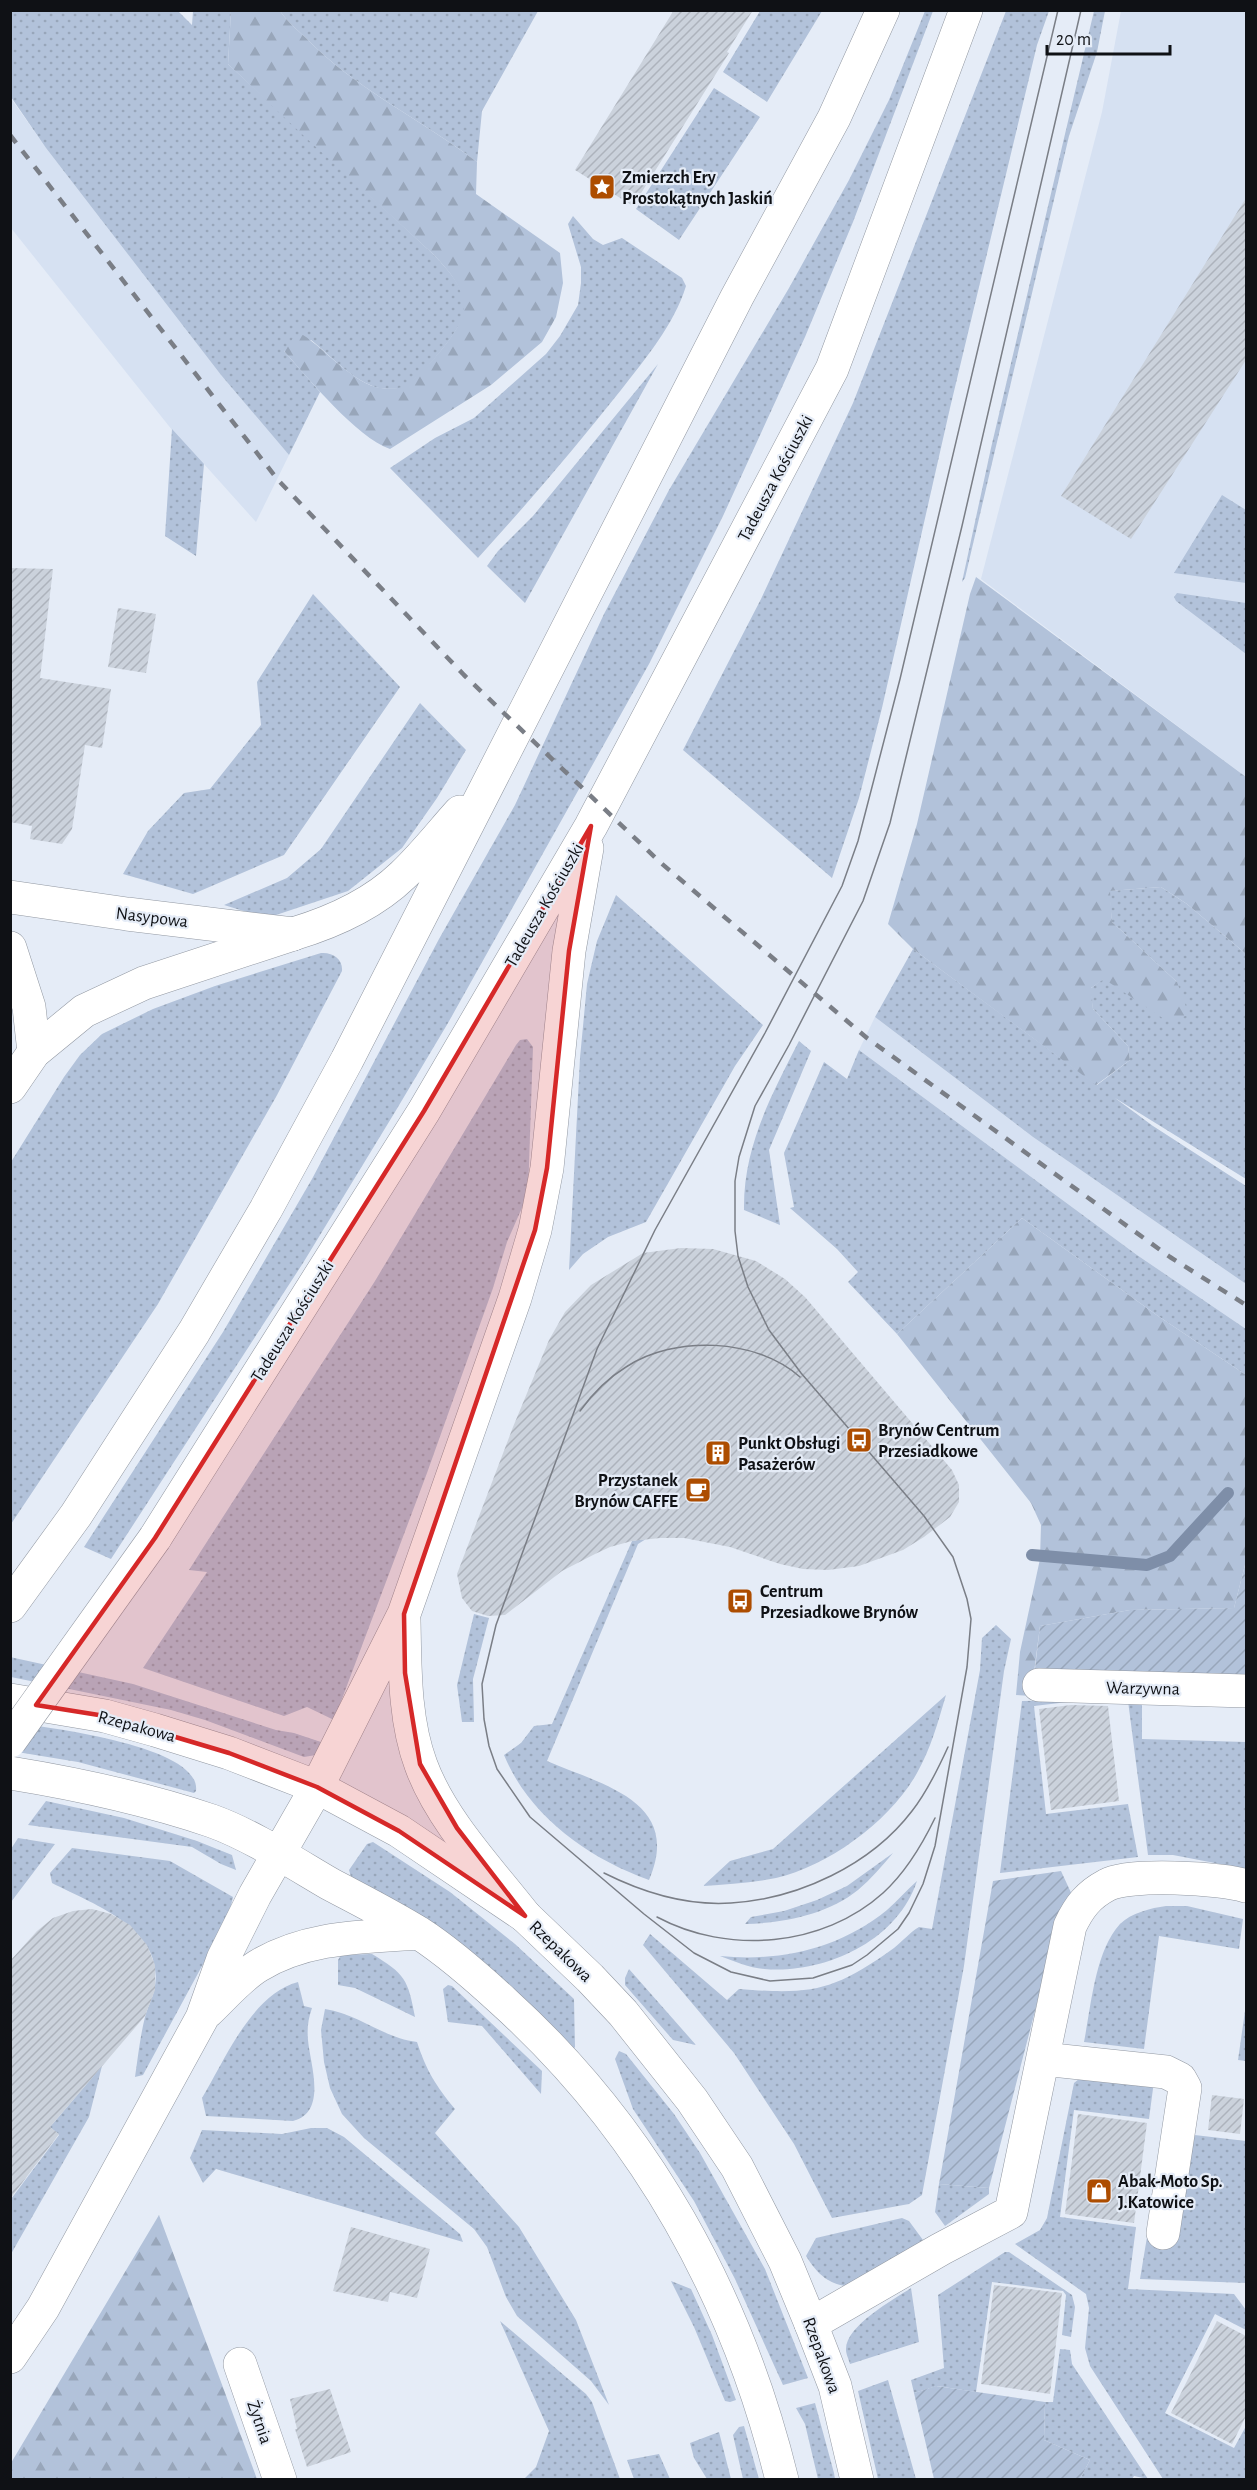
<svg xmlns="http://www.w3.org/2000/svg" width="1257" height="2490" font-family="'Alegreya Sans',sans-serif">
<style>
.built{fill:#d6e1f2}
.grass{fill:url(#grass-dots)}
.forest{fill:url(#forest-firs)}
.garden{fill:url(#garden-furrows)}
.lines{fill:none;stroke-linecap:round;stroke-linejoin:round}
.stream{stroke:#7e8ea8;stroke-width:12}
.building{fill:url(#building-hatch)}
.minor-casing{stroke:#9298a2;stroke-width:34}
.tertiary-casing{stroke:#9298a2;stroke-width:34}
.secondary-casing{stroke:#9298a2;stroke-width:34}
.minor{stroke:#fff;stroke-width:33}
.tertiary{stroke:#fff;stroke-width:33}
.secondary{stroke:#fff;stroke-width:33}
.tram{stroke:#7a7e86;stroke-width:1.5}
.rail{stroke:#7a7e86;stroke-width:4.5;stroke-dasharray:10 10;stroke-linecap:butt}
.secondary-bridge-casing{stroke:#9298a2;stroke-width:34;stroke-linecap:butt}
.secondary-bridge{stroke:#fff;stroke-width:33}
.marked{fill:#d62828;fill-opacity:0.2;stroke:#d62828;stroke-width:4.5;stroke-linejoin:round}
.labels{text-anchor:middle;stroke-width:4.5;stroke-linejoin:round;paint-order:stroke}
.poi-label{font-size:18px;font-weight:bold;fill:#0f1115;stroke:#e5ecf7;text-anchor:start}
.street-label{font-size:18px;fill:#0f1115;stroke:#e5ecf7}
</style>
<defs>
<pattern id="grass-dots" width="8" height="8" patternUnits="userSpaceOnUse" patternTransform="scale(1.5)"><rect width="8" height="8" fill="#b2c2da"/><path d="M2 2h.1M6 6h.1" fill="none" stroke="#98a6ba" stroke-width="1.8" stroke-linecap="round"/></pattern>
<pattern id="forest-firs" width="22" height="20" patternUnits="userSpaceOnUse" patternTransform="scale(1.5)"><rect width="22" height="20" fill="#b2c2da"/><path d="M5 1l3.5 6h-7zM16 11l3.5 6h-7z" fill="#98a6ba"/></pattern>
<pattern id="garden-furrows" width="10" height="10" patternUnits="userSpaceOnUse" patternTransform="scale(1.5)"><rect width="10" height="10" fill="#b2c2da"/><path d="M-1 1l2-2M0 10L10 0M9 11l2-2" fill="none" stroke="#98a6ba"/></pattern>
<pattern id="building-hatch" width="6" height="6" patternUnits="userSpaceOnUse" patternTransform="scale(1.5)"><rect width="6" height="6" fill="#cbd2dc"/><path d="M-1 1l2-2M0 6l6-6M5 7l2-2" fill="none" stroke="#adb3bc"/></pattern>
</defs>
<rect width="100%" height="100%" fill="#e5ecf7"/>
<path class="built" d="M1121,11H1246V777L981,579L1102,112Z
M10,97L46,148L221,375L289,455L256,522L204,464L196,460L11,228Z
M875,1017L1033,1137L1246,1284V1329L1137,1255L859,1050Z"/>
<path class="grass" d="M10,11H178L192,25L193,11H231L228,64L434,255C448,270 465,287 465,310C465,326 418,382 402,388C397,389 385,389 379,388C354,382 331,356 311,340L284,351L320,392L289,455L221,375L46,148L11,97Z
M280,11H538L482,111L477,162C421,119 355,89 305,37C296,29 286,20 280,11Z
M760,11H822L767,102L723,72Z
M925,11H933L853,222L805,337L723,516L649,664L448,1023L395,1112L303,1263L111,1559L84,1547L223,1332L312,1179L439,939L515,805L604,614L669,490L789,288L849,180L889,100Z
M1006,11H1049L1037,45L950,408L882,708L859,798L832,878L683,750L761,599L853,403Z
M1094,11H1105L1097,52L1069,136L965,578L962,582L991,448Z
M714,88L760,117L679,240L636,209Z
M573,216L593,239L603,245L622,238L682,278L686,286C674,325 645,359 621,390C575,448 528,503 478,558L390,468L435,438L474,418L546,354L560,336L578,305L581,283V267L568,224Z
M658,364L525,603L487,566L498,551L533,516Z
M172,429L204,464L196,556L165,536Z
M1222,495L1246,510V583L1174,573Z
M1177,593L1246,603V654L1176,601L1174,597Z
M313,594L400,687L284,855L193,894L123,874L148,831L184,793L210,789L261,725L257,682Z
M420,703L466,750L437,798L402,848L348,891L267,918L224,905L287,878L321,849Z
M1161,887L1187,904L1246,954V1179L1115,1098L1153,1126L1246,1186V1284L1033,1137L875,1017L913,949L1097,1085L1130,1060L1128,1046L1093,1009L1090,989L1104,978L1120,988L1177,982L1112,922L1109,891Z
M616,895L763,1025L735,1066L646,1222L608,1237L583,1254L569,1270L580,1058L587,984L597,941Z
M321,953C333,952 343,959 342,971L276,1097L158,1304L11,1524V1162L64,1077L80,1055L102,1034L153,1009L215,986Z
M527,1039L533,1047L528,1194L507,1242L493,1288L427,1473L334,1720L307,1707L284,1716L143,1668L207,1572L189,1570L201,1551L375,1281L516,1045L520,1040Z
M799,1041L811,1051L769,1150L780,1225L744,1210C743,1147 771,1096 799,1041Z
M859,1050L1137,1255L1246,1329V1375L1158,1316L1022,1218L897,1334L848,1282L858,1272L837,1249L790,1208L794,1207L784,1153L824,1062L847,1079Z
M646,1539L638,1544L547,1761C602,1785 683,1801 649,1880C588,1858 529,1816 504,1755L521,1743L534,1726L552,1724L632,1541Z
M474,1614L489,1618L473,1679L474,1722H462L457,1685Z
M996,1625L1011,1639L1004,1671L964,1966L922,2195L909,2204L832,2218L794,2144L734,2053L643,1945L650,1934L727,2000L739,1989C812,1995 834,1991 894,1948C903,1941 909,1933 919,1927L932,1929L980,1670L982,1638Z
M10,1657L133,1684L276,1730L294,1733L324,1743L316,1755L304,1757L205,1720L171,1710L11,1677Z
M946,1695C938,1722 931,1748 917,1773C891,1820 829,1866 776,1878C752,1883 727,1884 703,1886L730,1861L773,1849Z
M1085,1700L1034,1706L1046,1814L1128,1804L1138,1857L1000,1873L1022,1701Z
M1128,1701H1142V1739L1246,1742V1869L1173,1855H1148Z
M10,1722C43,1727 202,1745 196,1791L194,1793L78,1762L11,1751Z
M46,1801L124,1818L197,1841L232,1855L236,1870L221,1864L192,1847L28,1825Z
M18,1838L55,1844L11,1902V1849Z
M373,1842L450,1892L515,1944L574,1999L575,2047L573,2050L351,1877L349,1870L367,1844Z
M72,1848L170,1861L233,1897L228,1918L143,2075L135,2077C138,2057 140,2037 145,2017C147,2008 152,2000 154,1991C168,1930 95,1905 52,1883L50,1873Z
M893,1853C882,1866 871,1879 858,1890C827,1915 783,1923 745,1924L751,1917L784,1911L817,1900L847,1886Z
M917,1881C897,1942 824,1974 764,1969C749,1968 734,1961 720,1956C780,1962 839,1949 887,1910C897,1901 907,1890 917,1881Z
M1166,1906H1187L1243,1919L1239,1949L1159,1936L1144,2049L1084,2042C1091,2007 1095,1951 1120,1924C1131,1913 1151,1908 1166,1906Z
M372,1954C405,1974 408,1979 415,2017L355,1988L338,1985V1960L341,1955Z
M629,1969L696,2045L673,2040L625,1985V1978Z
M298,1982L304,2006L312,2008C308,2019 307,2029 308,2040C310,2064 328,2112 293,2121L206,2116L202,2098C225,2060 251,1995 298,1982Z
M448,1985L452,1986L542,2071L541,2094L482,2026L448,2022L443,1989Z
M1246,2004V2061L1238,2060Z
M325,2009C359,2014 383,2038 417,2042C426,2070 436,2086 455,2109L435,2133L519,2227L576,2320L609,2405L591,2381L517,2316L506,2297L487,2247L474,2229L364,2138L342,2114L330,2088L324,2062L321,2030Z
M619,2051L626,2054L674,2114L700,2153L765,2269L808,2378L783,2385L735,2279L694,2201L633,2109L615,2059Z
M102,2066L89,2117L11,2254V2199L59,2135L50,2127Z
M1079,2079L1154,2081L1149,2119L1074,2110L1060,2217L1136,2227L1128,2289L1234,2294L1246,2310V2330L1215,2314L1165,2413L1234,2448L1246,2426V2479H1163L1090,2366L1085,2348L1089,2308L1086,2294L1015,2244L1040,2230L1047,2218L1074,2083Z
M311,2128H327L344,2137L460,2234L463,2242L216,2169L203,2183L190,2158L202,2130L282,2134Z
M1186,2134L1246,2141V2283L1140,2279L1147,2237L1170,2239Z
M939,2184L989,2188V2194L945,2226L935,2212Z
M902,2218L909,2221L923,2240L852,2287C829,2285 818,2275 806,2256L816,2238Z
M1005,2252H1009L1072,2295L1075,2307L1071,2337L1062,2335L1066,2295L1063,2291L992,2282L976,2392L937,2386L914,2393L911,2380L944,2368L938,2295Z
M671,2281L691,2289L712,2335L736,2400L730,2402L725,2401L694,2327Z
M911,2288L919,2342L850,2364C849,2360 846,2354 846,2350C845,2326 893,2300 911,2288Z
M500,2321L586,2394L592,2402L620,2479H524L536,2467L549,2431Z
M1060,2349L1070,2350L1072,2364L1148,2479L1134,2476L1132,2479H1080L1090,2460L1044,2440L1045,2402H1053Z
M888,2380L916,2479H878L858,2391Z
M815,2403L834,2473L835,2479H818L805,2424L796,2408Z
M744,2426L759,2479H743L733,2435L739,2427Z
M719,2432L731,2479H707L694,2458L690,2443Z
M659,2454L670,2479H634L627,2460Z"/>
<path class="forest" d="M231,11H280C286,20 296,29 305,37C355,89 421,119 477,162L476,194L560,253L563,283L556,317L542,342L491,385L390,449C356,437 309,379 284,351L294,337L303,335C325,349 355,385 381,388C388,389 399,389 404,386C420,378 465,327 464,309C463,286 449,271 434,255L305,137L228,64Z
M976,577L1246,777V954L1187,904L1161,887L1110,891L1112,922L1177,982L1189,1015L1167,1021L1104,979L1091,988L1093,1009L1128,1046L1130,1060L1096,1085L913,949L888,924L917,824L970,594Z
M1022,1218L1158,1316L1246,1375V1561L1234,1608L1130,1610L1040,1626L1031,1696L1016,1695L1020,1652L1040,1559L1041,1525L1031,1503L897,1334Z
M159,2215L257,2479H11V2463Z"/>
<path class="garden" d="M1246,1561V1683L1034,1677L1040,1626L1130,1610L1234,1608Z
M1061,1871L1073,1897L1055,1934L989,2188L939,2184L993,1881Z
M936,2386L1045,2402L1044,2440L1090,2460L1080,2479H934L914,2393Z"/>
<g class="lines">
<path class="stream" d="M1032,1555L1147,1565L1170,1556L1228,1493"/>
</g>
<path class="building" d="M674,10H753L727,52L729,53L633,206L575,170Z
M1246,198V360L1131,539L1061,496Z
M10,568L53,569L40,678L111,689L102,748L85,745L72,829L62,844L30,839L32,826L10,822Z
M118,608L156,614L146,673L108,667Z
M681,1248L713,1249L756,1261L785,1279L805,1297L952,1470L959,1485V1502L950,1517L924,1537L903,1550L859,1566L828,1570L803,1569L780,1564L730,1547L684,1538H660L632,1541L610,1547L595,1554L562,1571L505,1615L488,1616L472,1611L462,1598L457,1574L513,1427L549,1340L565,1312L591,1285L643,1253Z
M1071,1705L1108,1706L1119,1801L1051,1810L1039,1709Z
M92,1909L111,1914L130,1925L147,1945L155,1965V1990L145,2016L50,2127L59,2134L10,2199V1961L37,1931L53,1918L73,1911Z
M1212,2095L1244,2099L1240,2134L1208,2130Z
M1078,2114L1147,2123L1134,2223L1065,2214Z
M351,2227L430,2249L417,2298L390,2292L388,2302L333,2291Z
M994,2285L1062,2293L1050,2394L981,2384Z
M1217,2321L1246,2336V2416L1232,2444L1171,2413Z
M330,2389L351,2452L307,2467L295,2429H297L290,2399Z"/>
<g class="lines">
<defs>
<path id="minor" d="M10,897L127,914L293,934
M10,948L29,1007L34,1052
M1039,1685L1246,1691
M1043,2059L1166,2072L1180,2079L1185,2088L1163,2233
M811,2324L941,2249L1011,2212L1070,1926C1079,1907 1088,1895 1107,1885C1128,1873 1222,1878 1246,1886
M240,2364L280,2480"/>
<path id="tertiary" d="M10,1087L34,1052L84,1011L144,983L293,934
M10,1700L105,1716L155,1730L229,1753L317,1787L399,1831L525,1916L590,1978L623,2013L692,2100L737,2167L785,2261L811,2324L835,2386L857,2480
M10,1773C78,1784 147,1799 212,1821C251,1835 294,1863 330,1884C360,1900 390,1915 419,1933C450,1953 478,1978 505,2003C646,2131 737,2296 782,2480
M207,2012C223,1997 240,1977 258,1966C307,1936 364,1937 419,1933
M10,2357L43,2308L202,2018L223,1959L255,1895L317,1787"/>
<path id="secondary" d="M293,934C333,922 373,904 403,875C424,855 441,833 460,812
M155,1538L424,1111L591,826L832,369L966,10
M10,1606L76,1515L194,1332L266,1209L347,1060L737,297L834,118L883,10
M404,1620C405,1667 404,1720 421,1765C441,1820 490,1871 525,1916
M317,1787L404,1614L515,1298L535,1230L547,1168L569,951L587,848"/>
</defs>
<use href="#minor" class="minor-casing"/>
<use href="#tertiary" class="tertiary-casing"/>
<use href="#secondary" class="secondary-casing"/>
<use href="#minor" class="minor"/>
<use href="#tertiary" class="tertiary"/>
<use href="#secondary" class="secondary"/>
<path class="tram" d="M1058,10L900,679L858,841L842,886L765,1033L655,1230L597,1349L496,1625L482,1684L484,1719L489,1746L497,1769L530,1817L644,1914L694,1953L731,1972L770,1981L813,1978L852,1965L867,1955L898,1929L909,1913L923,1884L935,1846L967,1667L971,1619L967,1599L953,1557L924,1516L801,1373L769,1330L748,1287L738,1256L735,1231V1181L739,1157L755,1106L789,1045L863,901L890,823L962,526L1081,10
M580,1411C593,1393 608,1378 626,1367C675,1335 756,1338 800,1377
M604,1873C642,1892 687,1906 731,1903C798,1899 871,1865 912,1811C927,1792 938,1769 948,1747
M657,1917C728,1955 823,1947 883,1893C906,1872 922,1845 935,1818"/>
<path class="rail" d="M10,135L278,480L464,675L661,863L867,1038L1170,1257L1246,1305"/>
<defs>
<path id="secondary-bridge" d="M10,1741L155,1538"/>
</defs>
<use href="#secondary-bridge" class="secondary-bridge-casing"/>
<use href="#secondary-bridge" class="secondary-bridge"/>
</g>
<path class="marked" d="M591,826L569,951L547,1168L535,1230L404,1614L405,1673L420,1764L457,1828L525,1916L399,1831L317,1787L229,1753L105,1716L36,1705L155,1538L424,1111Z"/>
<defs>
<symbol id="sight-square" viewBox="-11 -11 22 22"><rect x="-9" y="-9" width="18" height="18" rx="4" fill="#ad4d00" stroke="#e5ecf7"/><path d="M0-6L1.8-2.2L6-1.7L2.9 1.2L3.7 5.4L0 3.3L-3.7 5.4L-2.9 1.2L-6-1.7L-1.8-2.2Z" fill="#fff"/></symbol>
<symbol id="bus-square" viewBox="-11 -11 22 22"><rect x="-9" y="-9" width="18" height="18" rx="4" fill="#ad4d00" stroke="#e5ecf7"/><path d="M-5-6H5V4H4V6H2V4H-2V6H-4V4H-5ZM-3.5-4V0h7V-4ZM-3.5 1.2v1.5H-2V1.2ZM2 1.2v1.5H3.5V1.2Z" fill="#fff"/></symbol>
<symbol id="building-square" viewBox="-11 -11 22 22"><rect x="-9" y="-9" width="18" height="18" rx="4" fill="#ad4d00" stroke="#e5ecf7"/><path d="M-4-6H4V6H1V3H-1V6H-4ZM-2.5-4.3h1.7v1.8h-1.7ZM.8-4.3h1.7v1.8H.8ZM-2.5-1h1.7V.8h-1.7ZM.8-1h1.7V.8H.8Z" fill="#fff"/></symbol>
<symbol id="cafe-square" viewBox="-11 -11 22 22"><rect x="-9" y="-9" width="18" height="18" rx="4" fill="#ad4d00" stroke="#e5ecf7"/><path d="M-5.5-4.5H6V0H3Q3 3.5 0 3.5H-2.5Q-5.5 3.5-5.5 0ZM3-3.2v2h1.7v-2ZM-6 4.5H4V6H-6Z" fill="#fff"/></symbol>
<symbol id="shop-square" viewBox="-11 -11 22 22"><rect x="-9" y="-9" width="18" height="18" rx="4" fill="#ad4d00" stroke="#e5ecf7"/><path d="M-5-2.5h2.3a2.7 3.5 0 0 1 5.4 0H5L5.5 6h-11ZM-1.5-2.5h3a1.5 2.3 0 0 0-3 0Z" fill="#fff"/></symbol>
</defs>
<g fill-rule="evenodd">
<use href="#sight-square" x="587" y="172" width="30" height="30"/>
<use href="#bus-square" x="844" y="1425" width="30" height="30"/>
<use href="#building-square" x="703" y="1438" width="30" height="30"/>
<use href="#cafe-square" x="683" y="1475" width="30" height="30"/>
<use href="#bus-square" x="725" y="1586" width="30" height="30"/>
<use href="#shop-square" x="1084" y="2176" width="30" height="30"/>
</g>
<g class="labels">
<g class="poi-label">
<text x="622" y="183">Zmierzch Ery<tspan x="622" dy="21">Prostokątnych Jaskiń</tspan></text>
<text x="878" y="1436">Brynów Centrum<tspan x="878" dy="21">Przesiadkowe</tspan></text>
<text x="738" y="1449">Punkt Obsługi<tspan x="738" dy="21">Pasażerów</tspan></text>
<text x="678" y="1486" text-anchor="end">Przystanek<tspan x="678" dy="21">Brynów CAFFE</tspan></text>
<text x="760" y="1597">Centrum<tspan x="760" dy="21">Przesiadkowe Brynów</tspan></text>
<text x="1118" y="2187">Abak-Moto Sp.<tspan x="1118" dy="21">J.Katowice</tspan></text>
</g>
<g class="street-label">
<text transform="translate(775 478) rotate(-62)" y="6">Tadeusza Kościuszki</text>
<text transform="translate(544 905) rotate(-60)" y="6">Tadeusza Kościuszki</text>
<text transform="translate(152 917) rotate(7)" y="6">Nasypowa</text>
<text transform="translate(292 1321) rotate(-58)" y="6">Tadeusza Kościuszki</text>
<text transform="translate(1143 1688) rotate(1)" y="6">Warzywna</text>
<text transform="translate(137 1726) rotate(15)" y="6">Rzepakowa</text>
<text transform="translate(561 1951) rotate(44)" y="6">Rzepakowa</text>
<text transform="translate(822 2355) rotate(70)" y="6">Rzepakowa</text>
<text transform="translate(260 2422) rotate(71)" y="6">Żytnia</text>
</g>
</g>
<rect width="1257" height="2490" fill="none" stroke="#0f1115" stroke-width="24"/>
<path d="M1047 45v9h123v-9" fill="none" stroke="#0f1115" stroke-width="3"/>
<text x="1056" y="45" font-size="18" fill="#0f1115" stroke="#e5ecf7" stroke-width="4.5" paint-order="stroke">20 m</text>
</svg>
